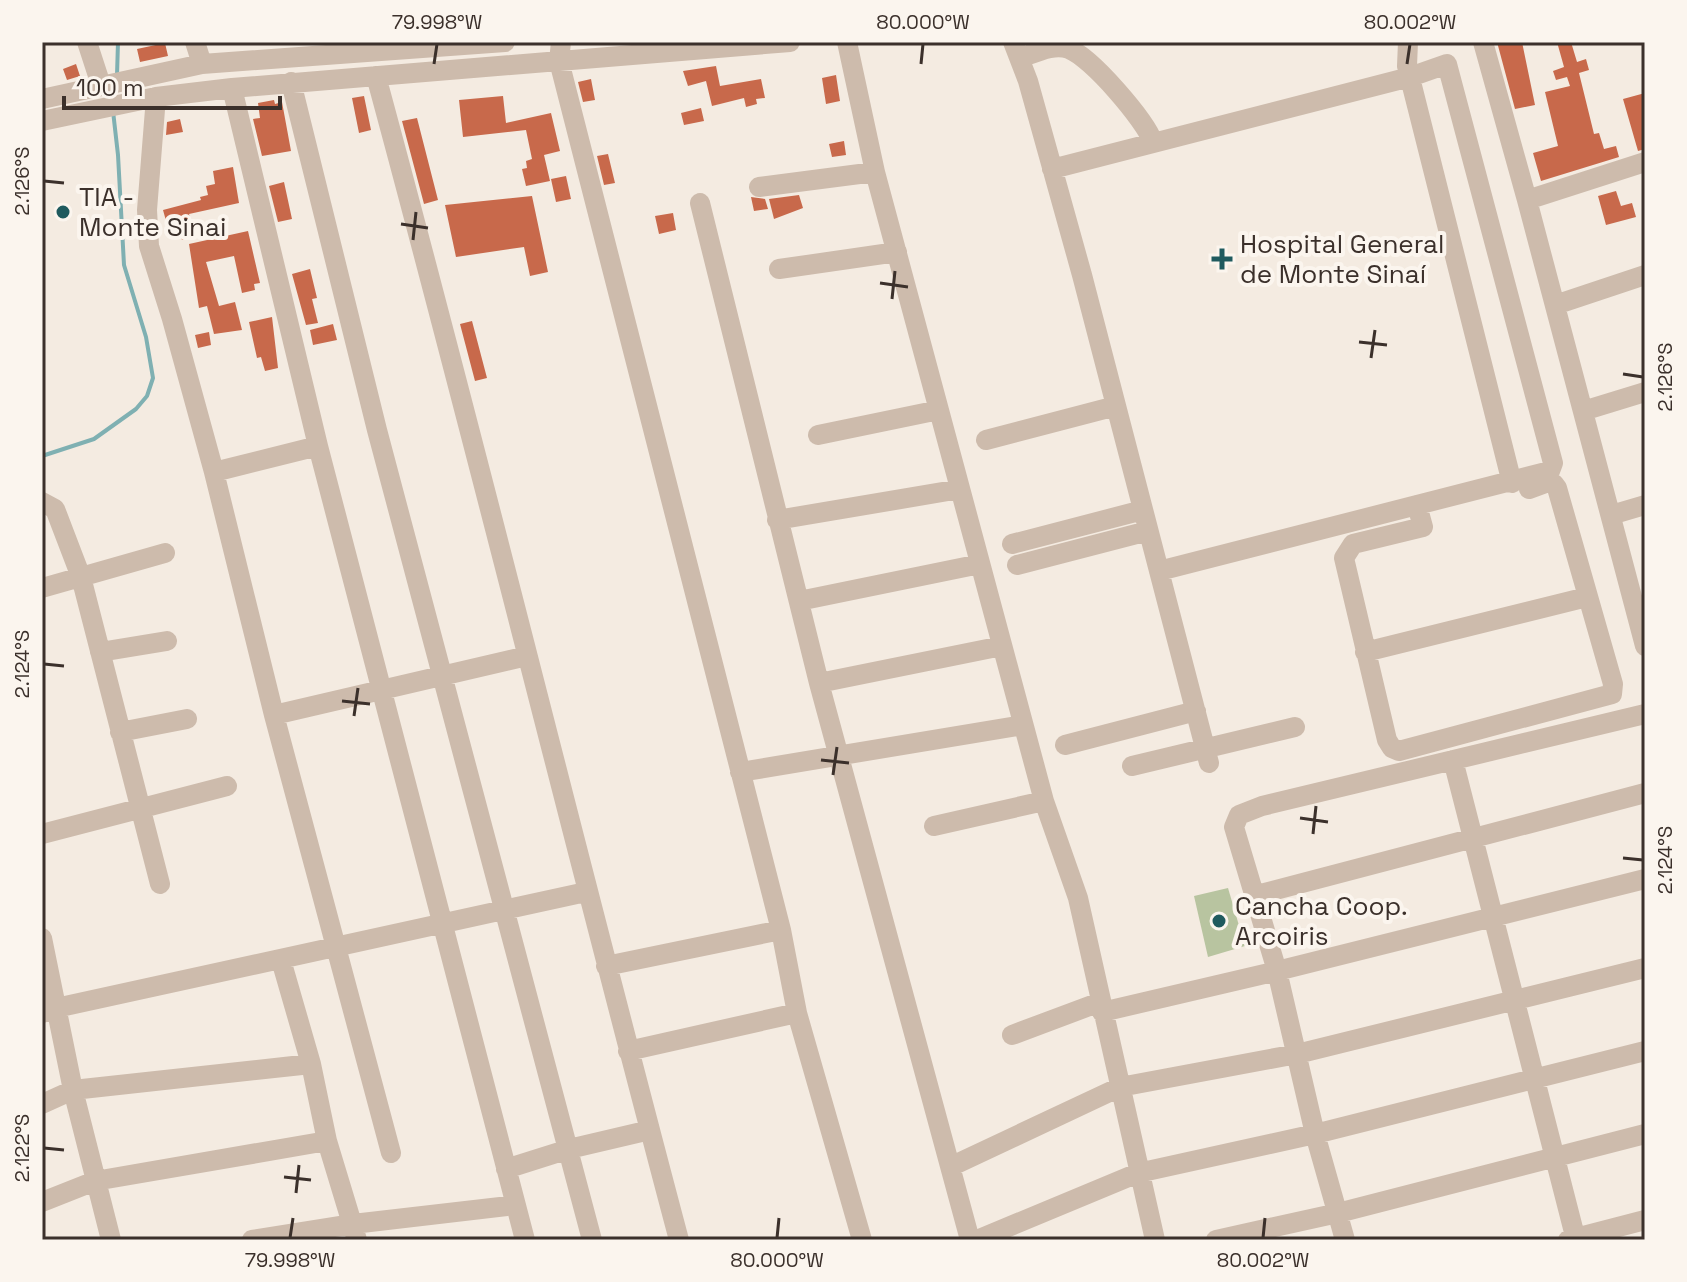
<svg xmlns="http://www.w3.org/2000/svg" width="1687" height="1282" font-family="'Space Grotesk',sans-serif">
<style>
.green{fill:#b8c4a0}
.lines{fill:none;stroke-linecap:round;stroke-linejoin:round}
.stream{stroke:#7fb0b2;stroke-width:4}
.building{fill:#c8694b}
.minor{stroke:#cdbbac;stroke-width:20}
.ticks{fill:none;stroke:#3b302b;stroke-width:3}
.poi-dot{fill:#1f5a5e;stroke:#fbf5ee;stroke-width:3}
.labels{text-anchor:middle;stroke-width:8;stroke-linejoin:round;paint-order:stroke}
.poi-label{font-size:26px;fill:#3b302b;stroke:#fbf5ee;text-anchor:start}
.neatline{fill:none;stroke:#3b302b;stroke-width:3}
.ticks-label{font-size:20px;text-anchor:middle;fill:#3b302b}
</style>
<rect width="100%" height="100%" fill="#f4ebe1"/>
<path class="green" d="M1228,888L1245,946L1208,957L1194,896Z"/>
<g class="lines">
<path class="stream" d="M117,75L118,42
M42,456L94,439L136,409L147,396L153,378L146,337L124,265L118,155L113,111"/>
</g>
<path class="building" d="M1497,42H1522L1535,105L1515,109Z
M1557,42H1571L1577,62L1586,59L1589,70L1579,73L1594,134L1599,133L1604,149L1616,146L1619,157L1541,181L1533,153L1558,146L1545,92L1570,86L1567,77L1556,80L1553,71L1564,67Z
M165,43L168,56L140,62L137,49Z
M76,64L80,76L67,80L63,69Z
M716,66L720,86L761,79L765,98L756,99L757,104L746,107L744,98L712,106L706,81L688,86L683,71Z
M836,75L840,101L826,104L822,78Z
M591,79L595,100L583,102L578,82Z
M1645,93V149L1638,151L1623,99Z
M364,96L371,130L359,133L352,98Z
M503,96L506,123L551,113L560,151L544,155L550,181L526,186L522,169L527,168L526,161L532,159L526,130L463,137L459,100Z
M274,100L275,104L282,102L291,151L262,156L253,119L260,118L258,103Z
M701,108L704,121L684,125L681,113Z
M417,118L438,200L424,204L402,121Z
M180,119L183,132L166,135L167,122Z
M844,141L846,155L832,157L829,144Z
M608,154L615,183L604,185L597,156Z
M233,167L239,203L189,214L195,236L182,240L178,225L168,228L163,210L201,200L200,197L208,195L206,186L215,184L213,171Z
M566,176L571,199L556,202L551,179Z
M284,182L292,219L278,222L269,186Z
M1616,191L1621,206L1632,203L1636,217L1606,225L1598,196Z
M799,195L803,208L774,219L769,199Z
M532,196L548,272L530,276L524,247L456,257L445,205Z
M751,197L765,199L768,209L754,211Z
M673,213L676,230L659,234L655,216Z
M248,231L260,283L254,284L255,290L242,293L234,256L206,262L219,306L235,302L242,330L214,334L207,306L199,308L189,244Z
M310,269L317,298L312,299L318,323L306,325L292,274Z
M272,317L278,368L265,371L261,357L257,358L249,322Z
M472,321L487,378L475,381L460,324Z
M333,324L337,340L313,345L310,330Z
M209,332L211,345L198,348L195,335Z"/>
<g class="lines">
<path class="minor" d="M87,42L101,85
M195,42L202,64
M561,42L559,61L781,930L797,1013L862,1240
M847,42L875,172L1044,801L1078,898L1155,1240
M1013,42L1028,81L1082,275L1209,763
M1408,42L1407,66L1512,483
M1483,42L1527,200L1645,646
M1020,58C1035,53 1054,43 1069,49C1091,57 1145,120 1153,142
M376,76C481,463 576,853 679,1240
M291,82L377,430L592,1240
M232,88L318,446L525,1240
M156,97L147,210L149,246L172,319L214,472L274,715L391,1153
M42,99L202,64L505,42
M42,121L156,97L232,88L790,42
M1052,169L1410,77L1447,64L1553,463L1550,471L1159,571
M759,187L875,172
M1527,200L1645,162
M700,203L819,683L970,1240
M779,269L897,252
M1555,305L1645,275
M1583,411L1645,392
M818,435L939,410
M986,440L1116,406
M214,472L318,446
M42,502L55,509L81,577L160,884
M1417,505L1423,527L1353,544L1344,558L1387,740L1392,748L1399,751L1612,694L1613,684L1557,488L1554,484L1548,482L1529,489
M1611,515L1645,505
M777,520L960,489
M1012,544L1143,510
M1017,565L1148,531
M42,588L165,553
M799,601L980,564
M100,652L167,641
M1365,652L1587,597
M819,683L1002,646
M274,715L527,656
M120,732L187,719
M1065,745L1196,711
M1453,760L1576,1240
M1132,766L1295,727
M740,772L1023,725
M934,826L1044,801
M42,834L227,786
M1253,896L1645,793
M42,938L73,1090L111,1240
M281,960L311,1064L327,1141L357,1240
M606,966L781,930
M1102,1012L1277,971L1645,879
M42,1013L56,1008L586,892
M1012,1035L1100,1002
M628,1051L797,1013
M42,1104L73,1090L311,1064
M952,1166L1120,1087L1297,1054L1645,968
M506,1169L569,1149L650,1130
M42,1202L95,1181L327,1141
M252,1240L353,1224L516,1205
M977,1240L1138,1173L1315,1134L1645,1051
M1216,1240L1338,1213L1645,1134
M1345,1240L1315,1134L1277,971L1234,827L1239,815L1262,806L1645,714
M1568,1240L1645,1220"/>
</g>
<path class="ticks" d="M434,64L437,44M921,64L923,44M1407,64L1410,44M44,181L64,183M401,224L428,228M413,240L416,212M880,283L908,287M892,299L895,271M1359,342L1387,345M1371,358L1375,330M1623,374L1643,377M44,664L64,666M342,701L370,704M354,716L358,688M821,760L849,763M833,775L837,747M1300,818L1328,822M1313,834L1316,806M1623,858L1643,860M44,1148L64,1150M284,1177L311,1180M296,1193L299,1165M290,1238L293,1218M777,1238L779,1218M1263,1238L1265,1218"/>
<g class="poi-dot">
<circle cx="63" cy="212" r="8"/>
<path d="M1218 247h8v8h8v8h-8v8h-8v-8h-8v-8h8z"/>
<circle cx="1219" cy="921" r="8"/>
</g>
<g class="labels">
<g class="poi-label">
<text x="79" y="206">TIA -<tspan x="79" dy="30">Monte Sinai</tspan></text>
<text x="1240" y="253">Hospital General<tspan x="1240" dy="30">de Monte Sinaí</tspan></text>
<text x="1235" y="915">Cancha Coop.<tspan x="1235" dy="30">Arcoiris</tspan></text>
</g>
</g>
<rect width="1687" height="1282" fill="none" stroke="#fbf5ee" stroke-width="88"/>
<path d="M64 96v12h216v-12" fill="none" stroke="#3b302b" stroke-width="4"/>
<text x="76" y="96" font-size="24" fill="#3b302b" stroke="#fbf5ee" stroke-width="6" paint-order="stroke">100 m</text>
<rect x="44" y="44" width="1599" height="1194" class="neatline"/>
<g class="ticks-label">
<text x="437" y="29">79.998°W</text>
<text x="923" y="29">80.000°W</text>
<text x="1410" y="29">80.002°W</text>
<text transform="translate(22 181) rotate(-90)" y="7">2.126°S</text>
<text transform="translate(1665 377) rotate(-90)" y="7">2.126°S</text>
<text transform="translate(22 664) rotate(-90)" y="7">2.124°S</text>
<text transform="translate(1665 860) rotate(-90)" y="7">2.124°S</text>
<text transform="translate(22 1148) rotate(-90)" y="7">2.122°S</text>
<text x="290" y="1267">79.998°W</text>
<text x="777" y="1267">80.000°W</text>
<text x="1263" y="1267">80.002°W</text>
</g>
</svg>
